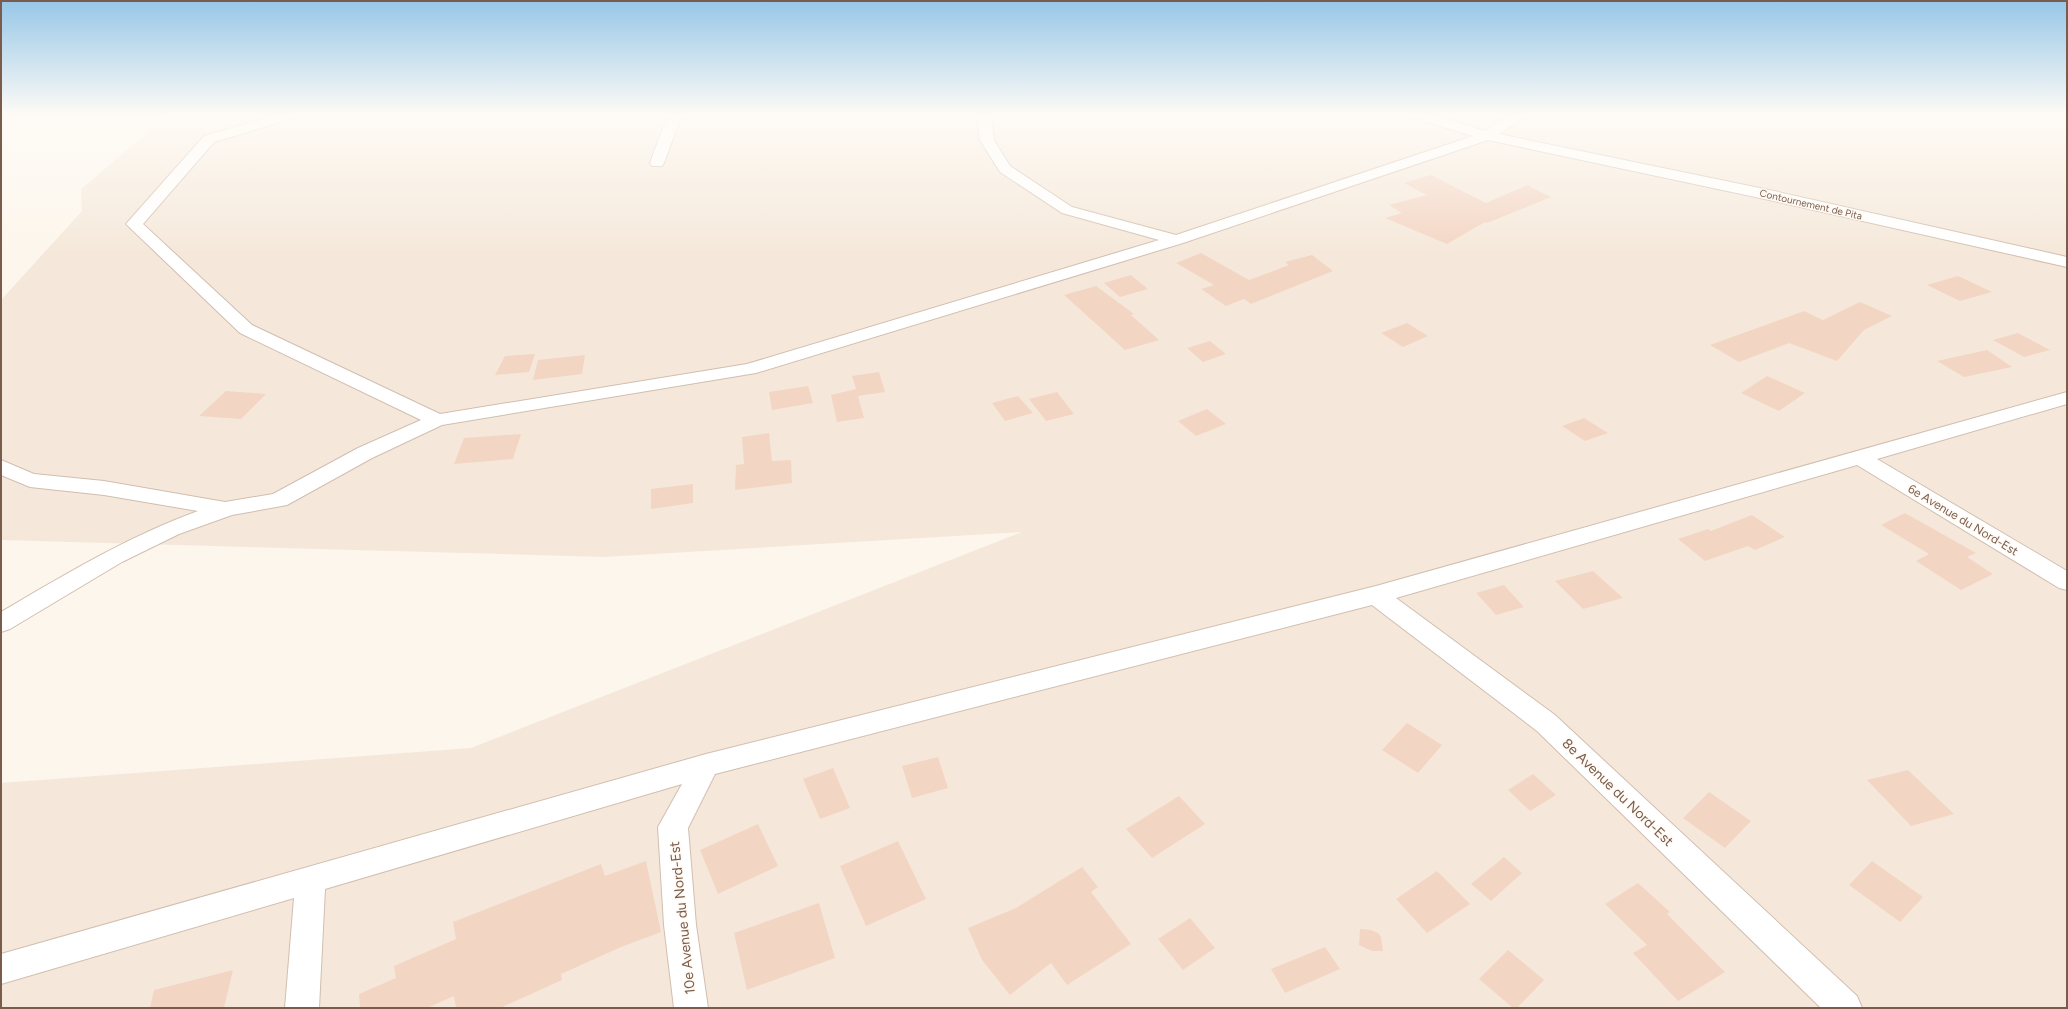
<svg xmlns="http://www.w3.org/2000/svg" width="2068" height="1009" font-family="Figtree,sans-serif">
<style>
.residential{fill:#f5e8da}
.building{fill:#f3d5c3}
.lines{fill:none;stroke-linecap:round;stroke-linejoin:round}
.minor-casing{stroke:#d1beb0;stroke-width:2}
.minor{fill:#fff;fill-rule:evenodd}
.labels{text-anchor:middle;stroke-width:3;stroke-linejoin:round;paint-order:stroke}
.far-street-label{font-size:10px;fill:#7a5c4d;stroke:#fffaf3}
.street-label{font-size:12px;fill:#7a5c4d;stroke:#fffaf3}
.near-street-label{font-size:14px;fill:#7a5c4d;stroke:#fffaf3}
</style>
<rect width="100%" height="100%" fill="#fdf6ec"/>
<path class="residential" d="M169,114H2067V1008H1V783L471,748L1022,532L604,557L1,540V300L82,211L81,189Z"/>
<path class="building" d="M1431,175L1486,203L1527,185L1551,197L1487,223L1485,222L1447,244L1385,218L1402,213L1389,205L1427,195L1404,183Z
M1201,253L1249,280L1289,265L1285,262L1312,255L1333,271L1251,304L1244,299L1226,306L1201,289L1214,285L1176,263Z
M1131,275L1148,289L1120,297L1104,283Z
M1958,276L1992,292L1960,301L1927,285Z
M1096,286L1134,314L1131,315L1159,340L1125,350L1064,295Z
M1860,302L1892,316L1864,330L1837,361L1789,343L1739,362L1710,345L1804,311L1823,320Z
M1407,323L1428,336L1403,347L1381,333Z
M2018,333L2050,350L2024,357L1993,340Z
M1210,341L1226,354L1203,362L1187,348Z
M1987,350L2012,367L1964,377L1937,361Z
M535,354L529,372L495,375L505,356Z
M585,355L582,374L533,380L538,360Z
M879,372L885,392L858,396L864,418L837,422L831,395L856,389L852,376Z
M1767,376L1805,393L1779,411L1741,393Z
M808,386L813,403L772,410L769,392Z
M226,391L266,394L241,419L199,416Z
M1057,392L1074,414L1046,421L1029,399Z
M1018,396L1033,413L1005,421L992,403Z
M1207,409L1226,424L1196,436L1178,421Z
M1584,418L1608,433L1585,441L1562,426Z
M769,433L772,461L791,460L792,483L735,490L736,465L744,464L742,437Z
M521,434L513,459L454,464L464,438Z
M693,484V503L651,509V489Z
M1905,513L1976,553L1967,557L1993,574L1961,590L1916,561L1929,554L1881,525Z
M1752,515L1785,537L1755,550L1748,546L1705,561L1678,539L1708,529L1711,531Z
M1593,571L1623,598L1583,609L1555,581Z
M1504,585L1524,607L1496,615L1476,593Z
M1407,723L1442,745L1418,773L1382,750Z
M938,757L948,788L912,798L902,766Z
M833,768L850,808L820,819L803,779Z
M1908,770L1954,814L1911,826L1867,780Z
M1533,774L1556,795L1530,811L1508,790Z
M1709,792L1751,821L1725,848L1683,818Z
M1179,796L1205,824L1152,858L1126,829Z
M758,824L778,866L718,894L700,850Z
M898,841L926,899L866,926L840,866Z
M1504,857L1522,873L1491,901L1471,884Z
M646,861L661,932L621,947L561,974L562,980L500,1008H456L454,996L427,1008H360L359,994L396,978L394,966L456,939L453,922L601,864L605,876Z
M1872,861L1923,897L1900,922L1849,885Z
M1082,867L1098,887L1091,892L1131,944L1067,985L1051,963L1010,995L982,960L968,928L1016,908Z
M1437,871L1470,904L1427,933L1396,899Z
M1638,883L1670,912L1667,914L1725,972L1678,1001L1633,953L1647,945L1605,904Z
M819,903L835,958L747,990L734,933Z
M1190,918L1215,948L1183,970L1158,939Z
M1360,929L1371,930L1378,933L1381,937L1383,951H1372L1359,945Z
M1325,947L1340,969L1285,993L1271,969Z
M1508,950L1544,980L1517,1008H1513L1479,979Z
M233,970L224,1008H150L154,990Z"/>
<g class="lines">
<defs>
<path id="minor" d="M279,114H300L298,117L214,142L143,224L252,325L440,414L747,364L1159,240L1062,213L1000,172L980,140L977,114H991L994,140L1010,166L1072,207L1176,235L1473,136L1411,117L1409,114H1430L1485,131L1513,114H1529L1499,134L1774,191L2067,257V267L1774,201L1488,140L1183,243L756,373L442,425L372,458L287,505L232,515L179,534L122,562L10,629L1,632V612C66,574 127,537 198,511L104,495L30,487L1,475V460L34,474L104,481L225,502L273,494L358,448L421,420L240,333L126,224L204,136Z
M668,114H682L664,163L662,166H652L650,163Z
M2067,392V404L1877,459L2067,571V590L2059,588L1857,465L1396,598L1555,715L1857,996L1862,1008H1821L1537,731L1372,605L715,774L688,828L696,925L708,1008H674L664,925L658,827L682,784L325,889L319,1008H285L294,898L1,984V954L706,754L1376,586Z"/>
</defs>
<use href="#minor" class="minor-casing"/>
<use href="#minor" class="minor"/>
</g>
<linearGradient id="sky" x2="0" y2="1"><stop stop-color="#97c7e8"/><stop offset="0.45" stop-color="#fefbf6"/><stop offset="1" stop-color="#fefbf6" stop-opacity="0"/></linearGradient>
<rect width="2068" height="255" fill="url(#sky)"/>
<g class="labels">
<g class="far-street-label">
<text transform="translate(1811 204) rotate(13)" y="4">Contournement de Pita</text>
</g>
<g class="street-label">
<text transform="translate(1963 520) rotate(31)" y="4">6e Avenue du Nord-Est</text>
</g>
<g class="near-street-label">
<text transform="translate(1618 792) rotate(44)" y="5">8e Avenue du Nord-Est</text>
<text transform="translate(682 918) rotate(-96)" y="5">10e Avenue du Nord-Est</text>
</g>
</g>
<rect width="2068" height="1009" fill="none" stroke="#7a5c4d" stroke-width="4"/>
</svg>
